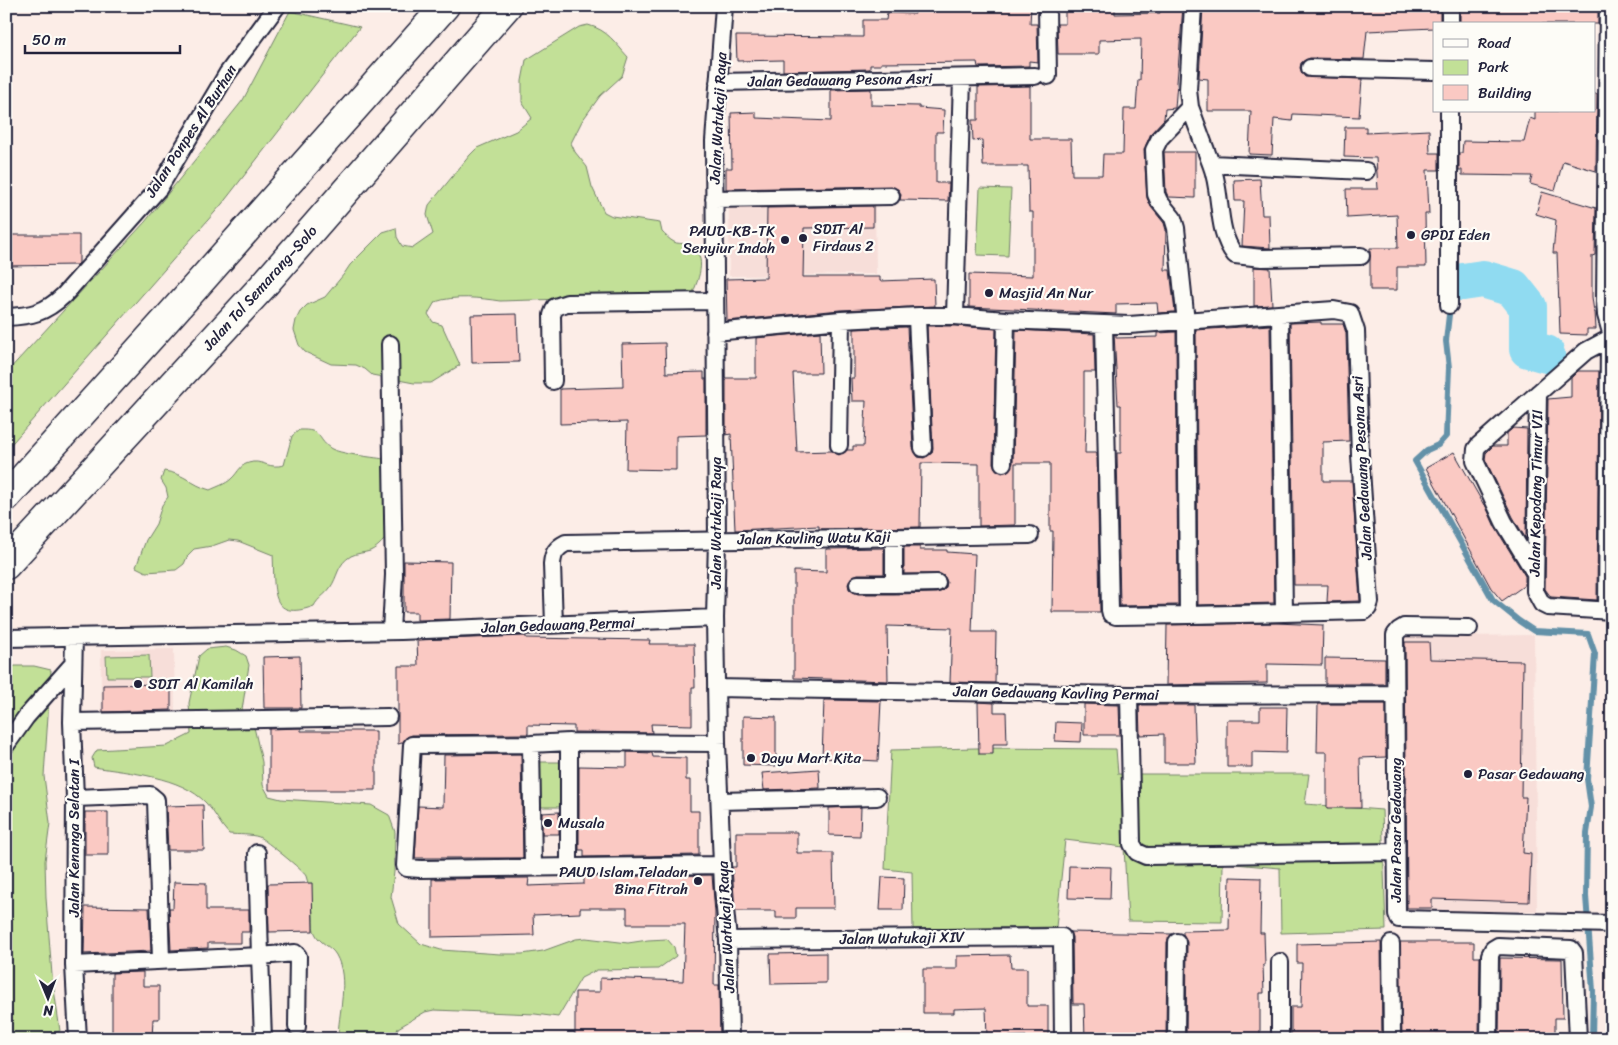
<svg xmlns="http://www.w3.org/2000/svg" width="1618" height="1045" font-family="Sriracha,sans-serif">
<style>
.built{fill:#f7ded9}
.green{fill:#c2e097;stroke:#728169}
.lines{fill:none;stroke-linecap:round;stroke-linejoin:round}
.stream{stroke:#6491a8;stroke-width:6}
.river{stroke:#90dbf1;stroke-width:38}
.building{fill:#fac9c3;stroke:#22223b}
.street-casing{stroke:#22223b;stroke-width:20}
.highway-casing{stroke:#22223b;stroke-width:31}
.street{stroke:#fdfcf7;stroke-width:16}
.highway{stroke:#fdfcf7;stroke-width:28}
.poi-dot{fill:#22223b;stroke:#fdfcf7;stroke-width:2}
.labels{text-anchor:middle;stroke-width:4.5;stroke-linejoin:round;paint-order:stroke}
.street-label{font-size:15px;fill:#22223b;stroke:#fdfcf7}
.poi-label{font-size:15px;fill:#22223b;stroke:#fdfcf7;text-anchor:start}
</style>
<rect width="100%" height="100%" fill="#fcede7"/>
<filter id="ink" filterUnits="userSpaceOnUse"><feTurbulence type="fractalNoise" baseFrequency=".02" numOctaves="2"/><feDisplacementMap in="SourceGraphic" scale="10" xChannelSelector="R" yChannelSelector="G"/><feConvolveMatrix kernelMatrix="1 2 1 2 8 2 1 2 1" color-interpolation-filters="sRGB"/></filter>
<g filter="url(#ink)">
<path class="built" d="M875,201L876,274L729,276V202Z
M1534,635L1537,911L1402,912L1398,637Z
M174,649L175,718L101,719V650Z"/>
<path class="green" d="M290,11L360,27L222,204L6,450V373L145,222L243,100Z
M588,25C608,30 615,43 628,57L622,76L600,96L582,121L571,143L575,152L587,167L592,187L604,212L612,216L660,223L662,232C665,235 670,240 674,242C677,244 682,243 685,244C710,252 699,278 692,295L500,301C480,298 455,295 435,302L428,314L433,322L442,325L460,365L431,383H414L372,375L365,369L356,365L331,364L305,352L299,345L294,330L296,320L300,312L307,305L325,297L344,274L350,265L383,232L396,228L397,237L402,246L413,248L433,234L427,215L429,205L470,155L477,148L516,131L532,118L522,102V81L526,60L579,27Z
M980,188L1011,189L1008,256L977,255Z
M299,430C323,429 316,438 330,448C339,454 372,457 384,459L390,532C385,539 379,547 370,551C364,553 357,553 351,556C337,564 338,577 330,588C325,595 318,598 314,606C268,623 275,587 273,555L238,541L229,540L212,546L194,549L188,555L184,564L176,570L146,572L136,567L146,540L156,524L162,505L168,497L166,488L161,480L164,471C186,474 191,485 210,490C216,487 226,484 231,479C240,471 239,464 253,462C264,461 269,469 284,465L292,436Z
M226,647L236,650L246,656L249,665L242,710L254,727L262,762L263,785L269,796L281,799L371,805L389,815L395,832L394,872L391,897L399,924L421,944L441,950L500,954H522L543,951L576,939L586,938L628,943L648,940L667,939L674,947L676,956L658,969L597,970L581,978L558,1017L535,1014L434,1010L425,1012L398,1028L394,1039H338C338,1013 350,980 336,955C331,946 319,943 315,933C312,928 314,920 313,914C312,902 310,888 306,876C304,871 265,840 259,837C250,834 239,835 229,834C220,825 215,812 206,803C181,776 129,773 94,767L92,758L97,750L167,746L191,734L189,703L199,656L207,649Z
M149,655L150,677H107L106,656Z
M15,666H34L51,670L44,776L50,823L45,861L46,898L52,975L60,1031L32,1037L6,1039V670Z
M976,748L1116,749L1118,774H1309L1305,804L1382,810L1386,930L1281,933L1280,868L1223,863L1222,922L1128,921L1124,847L1065,840L1056,927L913,929L912,872L885,869L891,750Z
M540,762H563L562,807H539Z"/>
<g class="lines">
<path class="stream" d="M1453,295L1463,282
M1450,306L1446,341L1449,368L1446,436L1438,445L1427,450L1415,461L1493,600L1519,621L1534,631L1588,634L1595,654L1587,779L1591,807L1587,833L1586,896L1593,991L1592,1039"/>
<path class="river" d="M1463,282L1483,279L1513,288L1528,307V349L1546,354"/>
</g>
<path class="building" d="M915,6H1031L1030,24H1037L1038,62L1029,61V66L978,67L977,62L881,63V65H870V69L783,71V60L737,61L736,36L863,37V20H886L887,13L915,14Z
M1065,6H1115V14L1160,13V6H1183L1175,108L1165,109L1164,119L1151,133L1144,150L1147,198L1151,207L1164,223L1166,230L1165,270H1170L1175,312L1158,313L1157,303L1116,304V314L969,307V274L1033,276V212H1029L1028,166H983L982,140L973,141L972,120H978V87L1030,86V139H1071L1072,175H1102L1103,154H1123L1124,109H1136L1138,80H1140L1141,39L1099,40V54H1058L1057,24H1065Z
M1203,6H1440V24H1434V28L1367,31L1364,59L1310,58L1305,60L1301,63L1300,68L1302,73L1305,77L1362,79L1359,117L1293,114L1292,121L1274,119L1272,155L1249,154L1251,111H1208V79L1199,78Z
M1460,6H1598V24H1460Z
M871,89V105L919,106V108L944,110L943,132H936V183H949L948,201L900,200L901,195L899,190L891,186L726,189V168H732L731,113L756,112V118L831,121V90Z
M1594,94H1597L1596,171L1563,161L1555,191L1530,184L1532,176L1462,175V170H1459V153H1462L1463,141L1524,142L1530,118L1535,120V111H1594Z
M1345,127H1366V133L1429,130L1430,153H1439V170H1427L1429,214H1425L1426,267H1397V290H1370V248H1398L1397,215L1347,218L1346,189H1378L1376,158L1344,157Z
M1164,152H1195V198L1169,197L1168,196L1166,192Z
M1260,179L1262,215H1269L1270,248L1242,246L1244,201H1235L1234,180Z
M1542,192L1596,208L1595,255L1592,256V297L1594,312H1595L1596,329H1587V335L1560,334L1557,253H1553L1556,220L1536,214Z
M873,206V227L804,228L803,277H880V281L934,279L935,306L840,310L727,321L726,279L766,278L767,208Z
M6,235H79V263L77,265L6,266Z
M1254,267L1270,268L1272,305L1254,306Z
M517,314L519,362L472,363L471,315Z
M1321,322V324H1343L1346,333L1349,441L1323,442V481H1352L1360,601L1327,602L1328,585H1294L1290,323Z
M1270,325L1274,603L1198,605L1196,330Z
M927,326H955L996,329L993,463L995,468L1002,473L1008,471L1013,463L1016,330L1094,334L1095,372H1084V415H1086L1085,453H1097L1100,612H1052L1053,531H1050V463H1015V525L979,526V464L921,463L920,527L819,529V526L735,530L731,434L726,435V378H756V338L820,332L821,373H793L797,452L831,451L839,455L847,450H853V446H864L866,401H852L851,378H854V329L907,327L913,448L918,457L924,458L932,453L933,448Z
M1176,332L1178,605L1120,606L1117,453H1121V405H1118L1114,334H1116V338L1158,337V333Z
M665,343L666,373L704,372V379H706V435L676,436V470L626,469L627,422L560,424V389L623,387L622,344Z
M1578,371H1599L1597,600L1551,597L1545,589L1548,399L1571,397V378Z
M1513,428L1527,429L1526,539L1513,517L1485,459L1486,453L1493,446H1507V433Z
M1454,452L1484,505V502L1495,527L1525,576V585L1502,601L1491,588L1426,468Z
M904,547H920V550H947V552L975,554L972,632H996L995,683L950,682L952,628L887,626L888,681L794,678V571L826,572V549L884,548V574H858L853,576L848,584L849,589L853,592L858,594H894L937,593L943,591L946,587L947,582L945,577L941,574H904Z
M404,561L451,562L450,619L417,620V612H404Z
M1276,623L1323,625L1322,665L1267,664V683L1166,685L1167,625Z
M526,636V638L650,640L649,644H694L695,687H692V725L651,724L652,733L574,732V726L528,725V734L412,735L407,737L402,743L398,744V666H418L417,640Z
M1405,642H1429L1430,659L1523,661L1521,797H1526L1523,853L1531,854L1529,902L1432,899V908H1407Z
M300,656L301,708H264L263,657Z
M1325,658L1385,659V684H1325Z
M171,684V710L103,712V685Z
M824,700L881,701L878,761L822,758Z
M978,702L994,703V712H1006L1007,744H993V754H979Z
M1084,704L1119,705L1120,735H1084Z
M1318,704H1386V757L1360,758L1361,808H1327V752H1317Z
M1139,705H1194L1196,763H1164V734L1140,735Z
M1260,707H1287L1286,753L1252,752V767H1227V720H1260Z
M743,716L776,717V766L743,765Z
M1056,722L1082,723L1081,742L1055,741Z
M301,728V731H376V790H269V729Z
M627,752L652,753L653,757L686,758V780H690V811H699V855L584,857V850H579V766L627,767Z
M521,754L523,858H415L418,806L443,807L444,755Z
M819,769L820,788L764,790L762,773Z
M203,805L204,850H168L166,806Z
M861,807L860,836L829,835V808Z
M85,812H108V855H85Z
M559,812V834H542V813Z
M736,832H797V853H833L834,908H796V918H776V911H735L732,867H736Z
M1069,866L1111,867L1110,899L1068,898Z
M712,875L715,913L714,985H719L720,1039H575V992H600V978L683,981L685,924H627V908H580V913L533,915L534,935L432,937V879L529,878L528,886L584,884V877Z
M882,877L904,878L903,910H880Z
M1230,877L1261,878L1260,933H1264L1265,965H1263L1264,993H1260V1039H1186L1187,942L1183,934V931L1229,930Z
M174,882L206,883V910H249V932H241V943H208V948L171,950L169,908H173Z
M312,883L313,931L269,932L268,884Z
M85,907L149,908L151,951L84,954Z
M1070,932L1172,934L1167,942L1166,1039H1085L1084,1004H1073L1072,937Z
M1381,942L1382,1039H1291V1007H1301L1302,963H1297V944Z
M1400,942H1474V957H1480L1479,1036L1436,1035V1039H1402Z
M826,953V983L771,984L770,954Z
M1010,955L1011,968H1027V1006H1048V1039H1026V1036L987,1037L986,1008L954,1009V1013H923V969H957V956Z
M1500,958L1562,959L1563,1018H1555V1039H1499Z
M143,972V986H159V1019H153L152,1039H112V973Z"/>
<g class="lines">
<defs>
<path id="street" d="M724,6L714,141L717,540L715,618L717,743L723,888L728,940L730,1039
M1047,6L1048,76
M1193,6L1188,90L1190,107L1211,164L1366,171
M1608,6L1605,301L1606,315L1612,336
M1450,24V6
M1310,68L1434,71
M718,82L1035,76
M1190,107L1160,138L1154,150L1156,194L1159,201L1173,218L1176,228L1186,322L1188,615L1284,613
M1211,164C1223,193 1215,230 1235,255L1262,258L1361,256
M714,199L891,196
M1449,305V111
M919,316L917,318L923,448
M955,316L962,78
M6,317C31,316 45,313 64,295L159,188L227,74L277,6
M1104,324L1110,610L1111,614L1116,616L1188,615
M715,332L841,320L919,316H955L1006,320L1129,325L1334,310L1350,313L1356,331L1360,455L1370,602L1368,608L1365,611L1284,613L1280,315
M390,344L394,575L391,631
M553,381L552,315L555,307L567,303L714,301
M1538,393L1535,591L1542,604L1548,607L1612,611
M839,445L841,320
M1003,463L1006,320
M894,537V584L937,583
M1535,573L1504,522L1475,461L1476,449L1479,445L1586,351L1612,337
M858,584H894
M1607,611L1609,339
M554,625L552,564C553,553 556,548 566,543L1030,535
M1469,628L1404,627L1399,630L1395,635L1397,914L1399,919L1612,924
M74,637L72,722L75,798L74,965L78,1039
M6,638L401,631L715,618
M716,688L1129,695L1396,694
M1129,695L1132,844L1137,852L1146,856L1396,852
M72,722L388,717
M569,742L531,744L412,745L405,866L407,868L421,869L722,865
M531,744L533,867
M6,745L26,717L73,664
M75,798L150,795L156,800L161,960
M720,801L877,797
M257,853L260,956L295,953L298,956L297,1027
M569,867V742L717,743
M728,940L1062,937L1063,1039
M1391,944L1392,1039
M1280,962V1039
M74,965L260,956L263,1039
M1176,1039L1177,942
M1489,1039L1490,955L1493,949L1498,946L1571,949L1574,953L1578,1039"/>
<path id="highway" d="M6,497L167,319L445,6
M6,565L262,287L507,6"/>
</defs>
<use href="#street" class="street-casing"/>
<use href="#highway" class="highway-casing"/>
<use href="#street" class="street"/>
<use href="#highway" class="highway"/>
</g>
</g>
<g class="poi-dot">
<circle cx="1411" cy="235" r="5"/>
<circle cx="803" cy="238" r="5"/>
<circle cx="785" cy="240" r="5"/>
<circle cx="989" cy="293" r="5"/>
<circle cx="138" cy="684" r="5"/>
<circle cx="751" cy="758" r="5"/>
<circle cx="1468" cy="774" r="5"/>
<circle cx="548" cy="823" r="5"/>
<circle cx="698" cy="881" r="5"/>
</g>
<g class="labels">
<g class="street-label">
<text transform="translate(840 80) rotate(-1)" y="5">Jalan Gedawang Pesona Asri</text>
<text transform="translate(718 118) rotate(-87)" y="5">Jalan Watukaji Raya</text>
<text transform="translate(191 131) rotate(-57)" y="5">Jalan Ponpes Al Burhan</text>
<text transform="translate(260 288) rotate(-48)" y="5">Jalan Tol Semarang–Solo</text>
<text transform="translate(1362 468) rotate(-93)" y="5">Jalan Gedawang Pesona Asri</text>
<text transform="translate(1536 493) rotate(-89)" y="5">Jalan Kepodang Timur VII</text>
<text transform="translate(716 523) rotate(-90)" y="5">Jalan Watukaji Raya</text>
<text transform="translate(814 538) rotate(-1)" y="5">Jalan Kavling Watu Kaji</text>
<text transform="translate(558 625) rotate(-2)" y="5">Jalan Gedawang Permai</text>
<text transform="translate(1056 693) rotate(1)" y="5">Jalan Gedawang Kavling Permai</text>
<text transform="translate(1396 830) rotate(-90)" y="5">Jalan Pasar Gedawang</text>
<text transform="translate(74 838) rotate(-90)" y="5">Jalan Kenanga Selatan I</text>
<text transform="translate(726 927) rotate(-93)" y="5">Jalan Watukaji Raya</text>
<text transform="translate(902 938) rotate(-1)" y="5">Jalan Watukaji XIV</text>
</g>
<g class="poi-label">
<text x="813" y="234">SDIT Al<tspan x="813" dy="17">Firdaus 2</tspan></text>
<text x="775" y="236" text-anchor="end">PAUD-KB-TK<tspan x="775" dy="17">Senyiur Indah</tspan></text>
<text x="1421" y="240">GPDI Eden</text>
<text x="999" y="298">Masjid An Nur</text>
<text x="148" y="689">SDIT Al Kamilah</text>
<text x="761" y="763">Dayu Mart Kita</text>
<text x="1478" y="779">Pasar Gedawang</text>
<text x="558" y="828">Musala</text>
<text x="688" y="877" text-anchor="end">PAUD Islam Teladan<tspan x="688" dy="17">Bina Fitrah</tspan></text>
</g>
</g>
<rect width="1618" height="1045" fill="none" stroke="#fdfcf7" stroke-width="25"/>
<rect x="12" y="12" width="1593" height="1020" fill="none" stroke="#22223b" stroke-width="2" filter="url(#ink)"/>
<rect x="1433" y="22" width="162" height="90" fill="#fdfcf7" stroke="#a5a5ac"/>
<rect x="1443" y="39" width="25" height="8" fill="#fdfcf7" stroke="#a5a5ac"/>
<text x="1478" y="48" font-size="15" fill="#22223b">Road</text>
<rect x="1443" y="60" width="25" height="15" fill="#c2e097" stroke="#a5a5ac"/>
<text x="1478" y="72" font-size="15" fill="#22223b">Park</text>
<rect x="1443" y="85" width="25" height="15" fill="#fac9c3" stroke="#a5a5ac"/>
<text x="1478" y="98" font-size="15" fill="#22223b">Building</text>
<g transform="translate(48 998) rotate(179)" stroke="#fdfcf7" stroke-width="4" paint-order="stroke">
<path d="M0-4L9 19L0 12L-9 19Z" fill="#22223b"/>
<text y="-8" font-size="14" font-weight="bold" text-anchor="middle" fill="#22223b">N</text>
</g>
<path d="M25 45v8h155v-8" fill="none" stroke="#22223b" stroke-width="2.5"/>
<text x="32" y="45" font-size="15" fill="#22223b" stroke="#fdfcf7" stroke-width="4" paint-order="stroke">50 m</text>
</svg>
